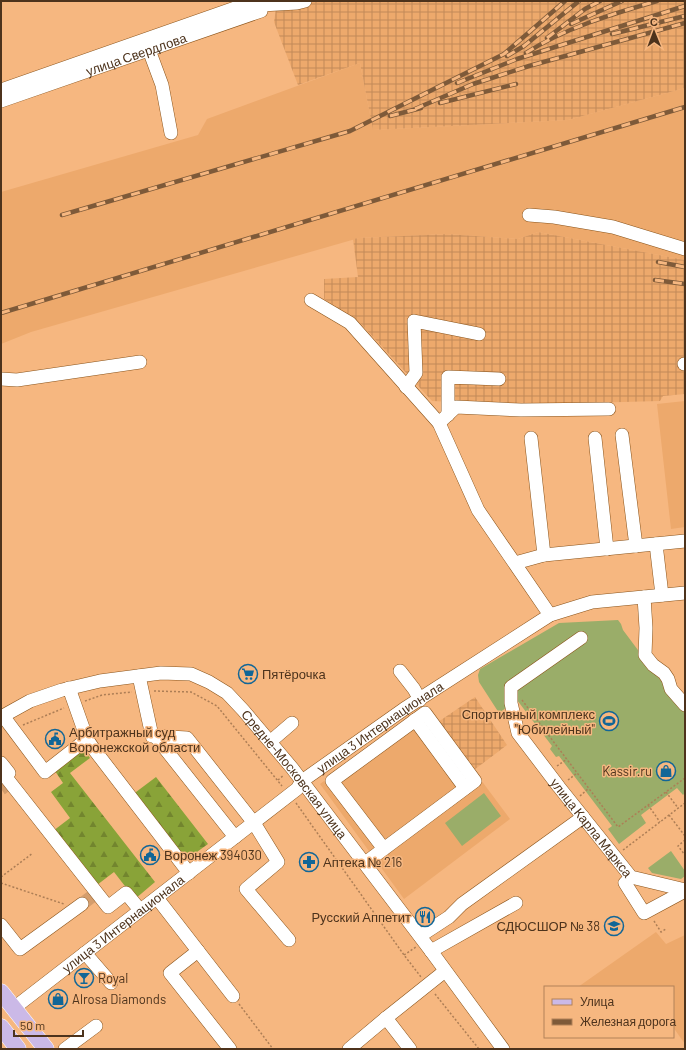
<svg xmlns="http://www.w3.org/2000/svg" width="686" height="1050" font-family="Barlow,sans-serif">
<style>
.built{fill:#eda96c}
.industrial{fill:url(#industrial-grid)}
.grass{fill:#9aad69}
.forest{fill:url(#forest-firs)}
.lines{fill:none;stroke-linecap:round;stroke-linejoin:round}
.minor-tunnel{stroke:#d49d6c;stroke-width:13;stroke-dasharray:13 6;stroke-linecap:butt}
.minor-casing{stroke:#8a5319;stroke-width:14}
.major-casing{stroke:#fff;stroke-width:17}
.path{stroke:#ad7e55;stroke-width:1.5;stroke-dasharray:2 2;stroke-linecap:butt}
.minor{stroke:#fff;stroke-width:13}
.major{stroke:#cbb9e7;stroke-width:16}
.rail-casing{stroke:#7e5a39;stroke-width:4.5}
.rail{stroke:#f6b780;stroke-width:3;stroke-dasharray:9;stroke-linecap:butt}
.labels{text-anchor:middle;stroke-width:3;stroke-linejoin:round;paint-order:stroke}
.street-label{font-size:13px;fill:#4d331c;stroke:#f6b780}
.poi-label{font-size:13px;fill:#4d331c;stroke:#f6b780;text-anchor:start}
</style>
<defs>
<pattern id="industrial-grid" width="8" height="8" patternUnits="userSpaceOnUse"><rect width="8" height="8" fill="#eda96c"/><path d="M0 4h8M4 0v8" fill="none" stroke="#c28a58"/></pattern>
<pattern id="forest-firs" width="22" height="20" patternUnits="userSpaceOnUse"><rect width="22" height="20" fill="#89a338"/><path d="M5 1l3.5 6h-7zM16 11l3.5 6h-7z" fill="#72852e"/></pattern>
</defs>
<rect width="100%" height="100%" fill="#f6b780"/>
<path class="built" d="M360,63L373,130L568,120L685,88V260L538,232L518,239L447,234L359,238L31,332L1,344V192L198,135L207,119Z
M685,401V527L671,529L657,404Z
M426,706L510,819L404,899L320,784Z
M656,932L666,944L685,935V1044L673,1027V987H578Z"/>
<path class="industrial" d="M277,1H685V88L568,120L373,130L360,63L298,85L274,22Z
M538,232L685,260V394L663,396L660,401L514,405L432,401L361,324L324,299V279L358,277L353,239L359,238L447,234L518,239Z
M475,697L507,745L474,770L438,722Z"/>
<path class="grass" d="M618,620L621,624L623,630L685,713V793L683,795L677,788L641,815L646,823L619,844L608,829L612,826L559,756L556,757L550,749L552,746L517,700L499,713L479,682L478,675L480,669L559,623Z
M484,793L501,816L462,846L445,823Z
M671,851L685,871V876L681,879L652,873L648,868Z"/>
<path class="forest" d="M84,750L90,758L70,773L155,882L135,899L114,872L97,885L53,831L70,818L51,792L63,783L55,771Z
M156,777L208,844L183,862L132,795Z"/>
<g class="lines">
<path class="minor-tunnel" d="M1,789L8,784
M82,904L95,894"/>
<defs>
<g id="minor">
<path d="M261,5L297,3L305,1"/>
<path d="M149,50L162,85L171,133"/>
<path d="M1,90L255,1"/>
<path id="s1" d="M1,101L261,11V5L257,1"/>
<path d="M529,215L554,217L613,227L685,249"/>
<path d="M311,300L350,323L439,423L478,510L550,615"/>
<path d="M684,364H685"/>
<path d="M1,379L17,380L140,362"/>
<path d="M406,387L416,373L414,321L479,334"/>
<path d="M448,415V377L499,379"/>
<path d="M439,423L456,407L521,410L609,409"/>
<path d="M622,435L636,546"/>
<path d="M531,438L544,555"/>
<path d="M595,438L607,549"/>
<path d="M656,544L662,595"/>
<path d="M515,563L544,555L685,541"/>
<path d="M644,597L646,628L645,655L653,665L664,673L668,679L671,689L685,705"/>
<path id="s2" d="M581,638L511,687V703L518,733L559,787L631,877L685,890"/>
<path d="M400,671L414,689L420,700"/>
<path d="M139,676L152,736L187,738L254,823L278,862L246,889L289,940"/>
<path d="M69,688L87,739L93,748L189,873"/>
<path d="M3,716L45,772L87,739"/>
<path id="s3" d="M1,717L30,701L62,690L100,681L161,673L191,674L209,682L227,693L243,710L292,768L431,951L503,1049"/>
<path d="M415,720L465,788"/>
<path d="M155,736L235,837"/>
<path d="M271,741L292,723"/>
<path d="M1,763L9,773L5,776L108,907L126,893L140,910"/>
<path d="M365,863L373,857L475,781L425,713L332,781L384,849"/>
<path d="M631,877L625,883L644,913L685,891"/>
<path d="M157,898L233,996"/>
<path d="M1,925L20,949L82,904"/>
<path d="M420,936L449,917L462,904L583,817"/>
<path d="M198,951L170,973L230,1049"/>
<path d="M431,951L516,903"/>
<path d="M85,953L111,983"/>
<path id="s4" d="M14,1008L297,789L302,781L404,709L550,615L592,602L685,593"/>
<path d="M386,1018L410,1049"/>
<path d="M65,1049L96,1026"/>
<path d="M349,1049L386,1018L445,971"/>
</g>
<path id="major" d="M1,992L46,1049
M1,1027L18,1049"/>
</defs>
<use href="#minor" class="minor-casing"/>
<use href="#major" class="major-casing"/>
<path class="path" d="M154,691L191,692L217,706L282,786
M522,700L618,827L685,778
M85,701L102,695L132,692
M23,725L64,708
M557,766L567,759
M278,780L284,775
M568,780L577,773
M666,792L678,808
M580,796L589,788
M296,803L404,955L421,977
M648,805L660,822
M669,815L685,836
M685,840L678,846L685,855
M623,850L685,803
M1,877L33,853
M1,883L64,904
M654,921L661,932L666,929
M404,955L416,947
M435,994L479,1049
M239,1004L273,1049"/>
<use href="#minor" class="minor"/>
<use href="#major" class="major"/>
<defs>
<path id="rail" d="M571,24L622,1
M612,34L685,16
M547,38L585,9L600,1
M526,53C565,28 612,14 657,1
M507,56L524,46L579,1
M457,83L517,59L685,6
M440,103L516,84
M415,109L473,84L529,66L685,23
M390,116L421,108
M62,215L350,131L504,54L565,1
M658,262L685,267
M655,280L685,284
M1,313L685,107"/>
</defs>
<use href="#rail" class="rail-casing"/>
<use href="#rail" class="rail"/>
</g>
<defs>
<symbol id="supermarket-ring" viewBox="-11 -11 22 22"><circle r="9.5" fill="#f6b780" stroke="#116697" stroke-width="1.5"/><path d="M-6-5.5h2.5l.6 2H6L4.5 2H-2.5L-4.4-4H-6ZM-1.5 3.2a1.3 1.3 0 1 0 .1 0ZM3 3.2a1.3 1.3 0 1 0 .1 0Z" fill="#116697"/></symbol>
<symbol id="stadium-ring" viewBox="-11 -11 22 22"><circle r="9.5" fill="#f6b780" stroke="#116697" stroke-width="1.5"/><path d="M0-5a6.5 5 0 1 0 0 10a6.5 5 0 1 0 0-10ZM-3.5-1.8h7v3.6h-7Z" fill="#116697"/></symbol>
<symbol id="civic-ring" viewBox="-11 -11 22 22"><circle r="9.5" fill="#f6b780" stroke="#116697" stroke-width="1.5"/><path d="M-.6-6.5H3V-4.5H.6V-3L4-1V1h2V6H-6V1h2V-1L-.6-3ZM-1.2 2.5V6h2.4V2.5Z" fill="#116697"/></symbol>
<symbol id="shop-ring" viewBox="-11 -11 22 22"><circle r="9.5" fill="#f6b780" stroke="#116697" stroke-width="1.5"/><path d="M-5-2.5h2.3a2.7 3.5 0 0 1 5.4 0H5L5.5 6h-11ZM-1.5-2.5h3a1.5 2.3 0 0 0-3 0Z" fill="#116697"/></symbol>
<symbol id="pharmacy-ring" viewBox="-11 -11 22 22"><circle r="9.5" fill="#f6b780" stroke="#116697" stroke-width="1.5"/><path d="M-2-6h4v4h4v4h-4v4h-4v-4h-4v-4h4Z" fill="#116697"/></symbol>
<symbol id="restaurant-ring" viewBox="-11 -11 22 22"><circle r="9.5" fill="#f6b780" stroke="#116697" stroke-width="1.5"/><path d="M-5-6h1v4h1v-4h1v4h1v-4h1v5L-1.5 .5V6h-2V.5L-5-1ZM5-6V6H3V1.5H1.5Q1.5-4 5-6Z" fill="#116697"/></symbol>
<symbol id="school-ring" viewBox="-11 -11 22 22"><circle r="9.5" fill="#f6b780" stroke="#116697" stroke-width="1.5"/><path d="M0-5L7-2L0 1L-7-2ZM-4 1L0 2.5L4 1V4Q0 6-4 4Z" fill="#116697"/></symbol>
<symbol id="bar-ring" viewBox="-11 -11 22 22"><circle r="9.5" fill="#f6b780" stroke="#116697" stroke-width="1.5"/><path d="M-6-5H6L.8 .8V4.5H3.5V6h-7V4.5H-.8V.8Z" fill="#116697"/></symbol>
</defs>
<g fill-rule="evenodd">
<use href="#supermarket-ring" x="237" y="663" width="22" height="22"/>
<use href="#stadium-ring" x="598" y="710" width="22" height="22"/>
<use href="#civic-ring" x="44" y="728" width="22" height="22"/>
<use href="#shop-ring" x="655" y="760" width="22" height="22"/>
<use href="#civic-ring" x="139" y="844" width="22" height="22"/>
<use href="#pharmacy-ring" x="298" y="851" width="22" height="22"/>
<use href="#restaurant-ring" x="414" y="906" width="22" height="22"/>
<use href="#school-ring" x="603" y="915" width="22" height="22"/>
<use href="#bar-ring" x="73" y="967" width="22" height="22"/>
<use href="#shop-ring" x="47" y="988" width="22" height="22"/>
</g>
<g class="labels">
<g class="street-label">
<text dy="5" stroke="none"><textPath href="#s1" startOffset="143">улица Свердлова</textPath></text>
<text dy="5" stroke="none"><textPath href="#s4" startOffset="462">улица 3 Интернационала</textPath></text>
<text dy="5" stroke="none"><textPath href="#s3" startOffset="344">Средне-Московская улица</textPath></text>
<text dy="5" stroke="none"><textPath href="#s2" startOffset="252">улица Карла Маркса</textPath></text>
<text dy="5" stroke="none"><textPath href="#s4" startOffset="138">улица 3 Интернационала</textPath></text>
</g>
<g class="poi-label">
<text x="262" y="679">Пятёрочка</text>
<text x="595" y="719" text-anchor="end">Спортивный комплекс<tspan x="595" dy="15">"Юбилейный"</tspan></text>
<text x="69" y="737">Арбитражный суд<tspan x="69" dy="15">Воронежской области</tspan></text>
<text x="652" y="776" text-anchor="end">Kassir.ru</text>
<text x="164" y="860">Воронеж 394030</text>
<text x="323" y="867">Аптека № 216</text>
<text x="411" y="922" text-anchor="end">Русский Аппетит</text>
<text x="600" y="931" text-anchor="end">СДЮСШОР № 38</text>
<text x="98" y="983">Royal</text>
<text x="72" y="1004">Alrosa Diamonds</text>
</g>
</g>
<rect width="686" height="1050" fill="none" stroke="#4d331c" stroke-width="4"/>
<rect x="544" y="986" width="130" height="52" fill="#f6b780" stroke="#b28258"/>
<rect x="552" y="999" width="20" height="6" fill="#cbb9e7" stroke="#b28258"/>
<text x="580" y="1006" font-size="12" fill="#4d331c">Улица</text>
<rect x="552" y="1019" width="20" height="6" fill="#7e5a39" stroke="#b28258"/>
<text x="580" y="1026" font-size="12" fill="#4d331c">Железная дорога</text>
<g transform="translate(654 32) rotate(359)" stroke="#f6b780" stroke-width="3" paint-order="stroke">
<path d="M0-3L7 15L0 10L-7 15Z" fill="#4d331c"/>
<text y="-6" font-size="11" font-weight="bold" text-anchor="middle" fill="#4d331c">С</text>
</g>
<path d="M14 1030v6h69v-6" fill="none" stroke="#4d331c" stroke-width="2"/>
<text x="20" y="1030" font-size="12" fill="#4d331c" stroke="#f6b780" stroke-width="3" paint-order="stroke">50 m</text>
</svg>
